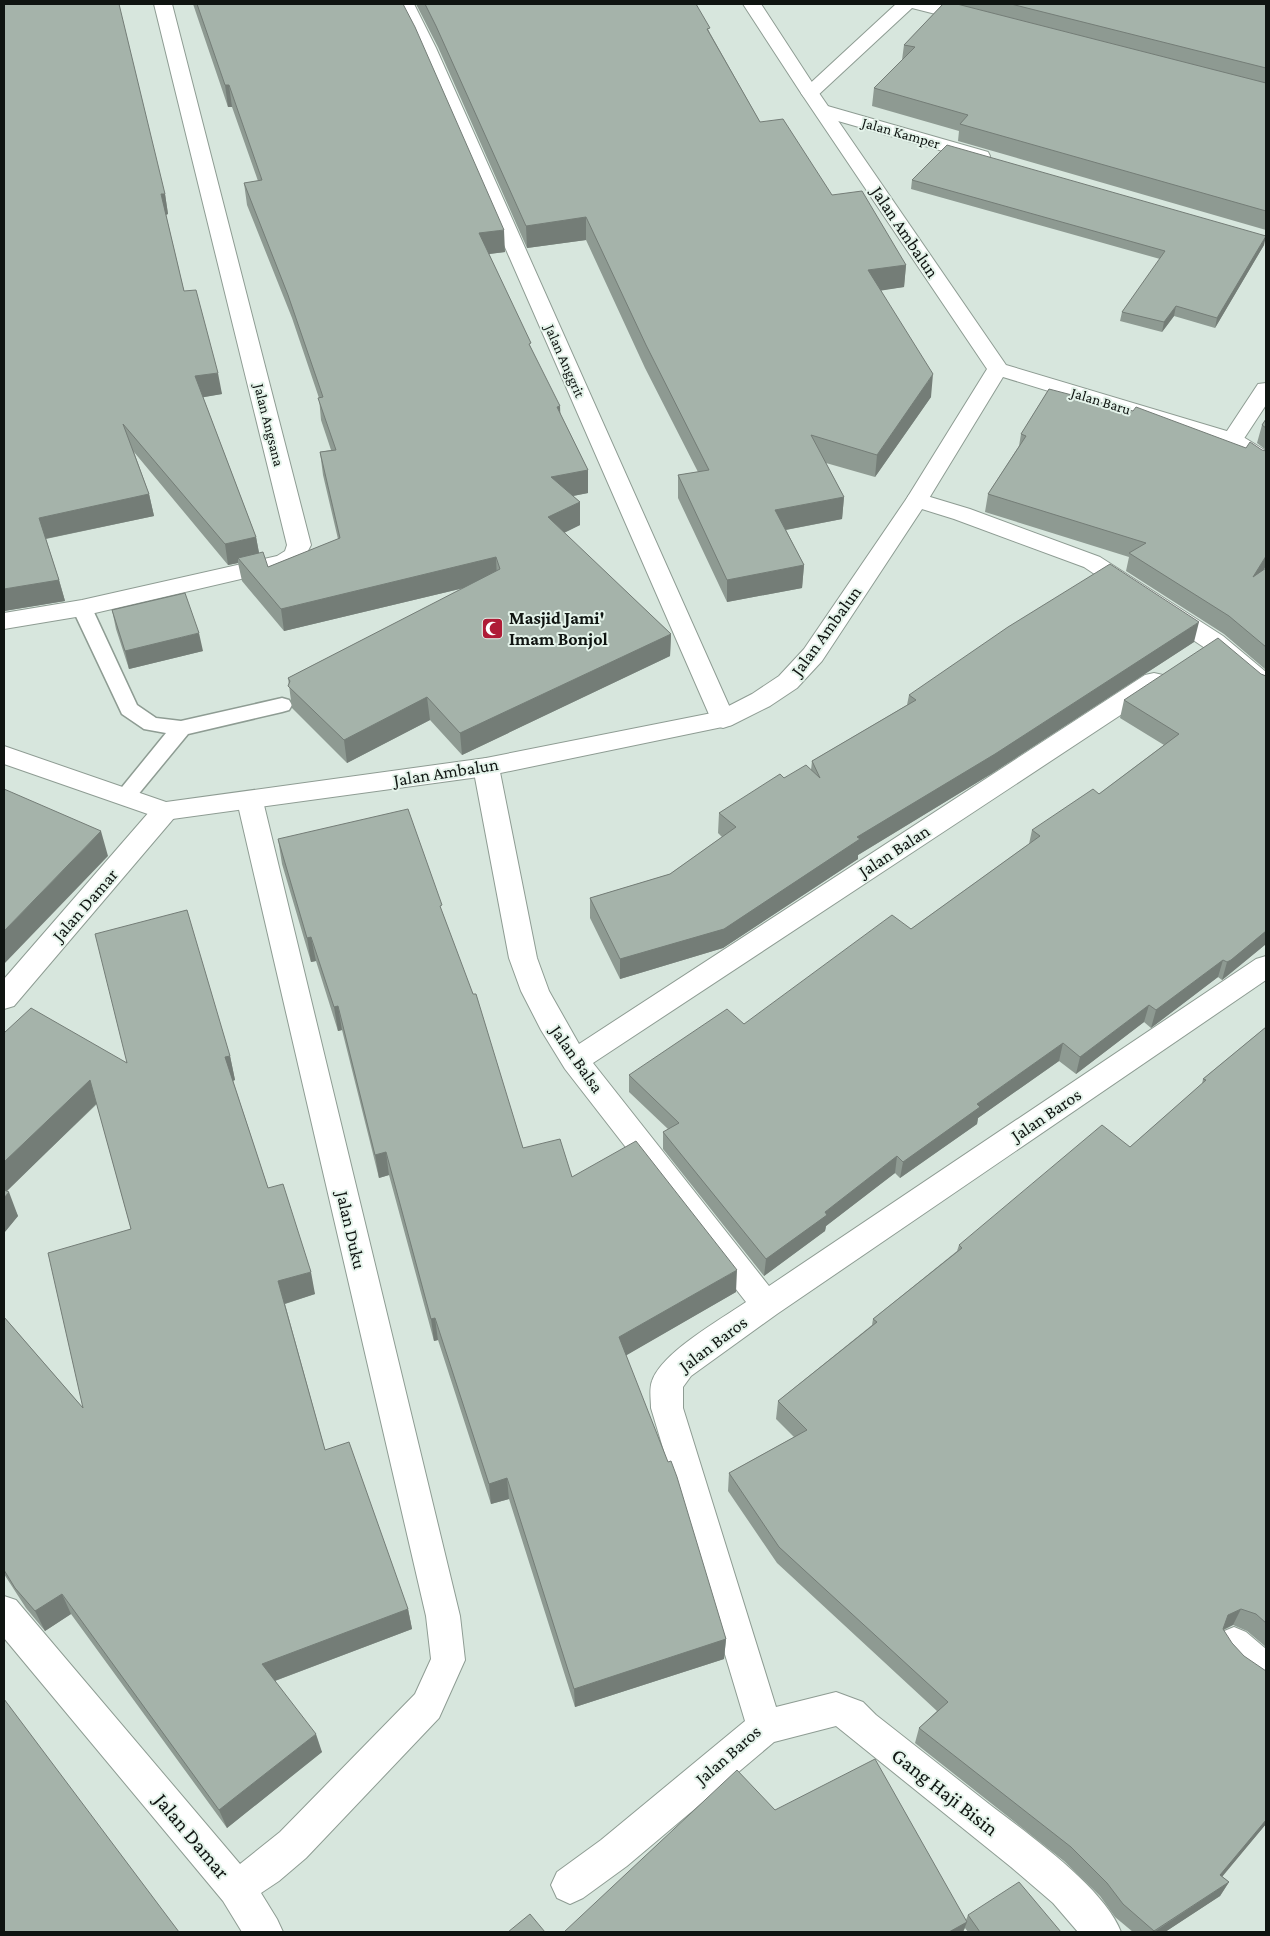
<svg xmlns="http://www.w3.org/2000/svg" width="1270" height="1936" font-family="'Crimson Pro',serif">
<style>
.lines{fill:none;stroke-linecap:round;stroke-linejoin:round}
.lane-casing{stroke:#8e9c93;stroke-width:3}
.street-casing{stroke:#8e9c93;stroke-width:2}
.secondary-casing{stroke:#8e9c93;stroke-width:2}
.lane{fill:#fff;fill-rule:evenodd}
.street{fill:#fff;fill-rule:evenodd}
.secondary{fill:#fff;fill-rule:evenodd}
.wall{fill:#8e9a92}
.shaded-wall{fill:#747d77}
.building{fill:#a5b3aa;stroke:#747d77}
.labels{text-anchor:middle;stroke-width:4;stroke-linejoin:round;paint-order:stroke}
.far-street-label{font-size:15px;fill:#0f1411;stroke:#e4f3ea}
.street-label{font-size:18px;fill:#0f1411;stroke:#e4f3ea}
.poi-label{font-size:18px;font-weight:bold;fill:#0f1411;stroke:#e4f3ea;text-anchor:start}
.near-street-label{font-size:21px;fill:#0f1411;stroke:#e4f3ea}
</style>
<rect width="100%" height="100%" fill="#d7e6dd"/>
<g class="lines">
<defs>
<path id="lane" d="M82,602L89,603L92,608L137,705L156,718L181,721L282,698L289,700L292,705L289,710L282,712L188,734L132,802L125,805L118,802L114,797L118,792L166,733L144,729L122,714L72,608L75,603Z"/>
<path id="street" d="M154,4H172L311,545L303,560L292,567L82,616L4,629V613L82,600L277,556L285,551L287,545Z
M396,4H414L436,48L735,719L732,725L723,728L714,725L711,719L418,48Z
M896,4H937L981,15L984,19L981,23L975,24L912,8L816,97L810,98L804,97L801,93L804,89Z
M824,105L988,152L990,156L988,160L981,162L817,115L815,111L817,107Z
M1266,383V405L1243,440L1240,445L1232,447L1224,445L1221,440L1258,384Z
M917,493L970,509L1100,557L1223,636L1266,672V693L1257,691L1205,648L1084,567L954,519L909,505L906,500L909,495Z
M1154,673L1163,675L1166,681L1163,687L593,1063L769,1286L1256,959L1266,956V980L777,1314L691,1376L683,1387V1408L776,1707L836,1692L863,1702L876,1715C913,1744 951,1774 989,1804C1027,1833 1105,1888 1121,1932H1078L1053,1903L1011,1867L836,1726L774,1742L627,1866L583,1898L570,1904L557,1898L551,1885L557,1872L601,1840L745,1721L651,1408C651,1400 649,1389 652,1381C662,1352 720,1320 746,1302L565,1069L541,1030L521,991L509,958L473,767L477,761L486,758L495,761L499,767L537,958L549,991L579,1044L1145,675Z
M250,792L259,794L263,801L460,1616L465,1660L439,1718L306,1858L279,1881L261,1893L277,1919L283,1932H242L223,1901L4,1638V1596L16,1600L240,1864L280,1832L415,1694L431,1659L426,1616L237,801L241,794Z
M165,802L174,804L178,811L174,818L14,1006L4,1009V979L156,804Z
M1234,1627L1246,1632L1266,1649V1688C1247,1681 1225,1663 1217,1644L1222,1632Z"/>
<path id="secondary" d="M743,4H761L819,93L1006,365L1240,435L1266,451V468L1258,466L1224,445L1003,377L928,500L822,661L797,688L770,706L732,725L486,776L165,820L4,764V746L166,802L486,758L717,712L752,694L779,676L804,649L907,498L987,369L801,93Z"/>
</defs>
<use href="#lane" class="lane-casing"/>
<use href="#street" class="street-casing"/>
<use href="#secondary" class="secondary-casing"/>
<use href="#lane" class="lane"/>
<use href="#street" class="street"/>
<use href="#secondary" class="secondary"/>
</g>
<path class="wall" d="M193,4H403L505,252L489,254L561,415L588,470V493L573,496L580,502V525L564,533L671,634L670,656L462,755L430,720L347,763L292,708L288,678L464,588L284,631L242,581L238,563L228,565L134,452L149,494L154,516L46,539L59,580L65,601L4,611L165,194L168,214L166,215L184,291L222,394L203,397L256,537L259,553L268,567L338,539L323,475L320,452L331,450L321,420L319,398L292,318L247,205L244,183L258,181L232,107H228Z
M416,4H696L710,33L760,122L832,195L906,265L904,287L881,290L931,397L875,477L826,463L844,497L842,519L786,530L804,565L802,588L727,602L678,498V475L698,472L645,368L586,240L527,248L438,47Z
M940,4H1266V230L958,141L959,131L872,106L874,88L902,60L904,45L943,4Z
M912,180L1264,245L1215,328L1174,316L1162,332L1120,321L1122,312L1160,259L911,189Z
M1049,389L1265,569L1266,568V670L1224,634L1126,571L1129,557L985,512L988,494L1019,446L1021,434Z
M1266,419V450L1257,443L1262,425Z
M112,610L203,651L129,669L116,629Z
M1194,642L991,774L858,855V859L723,948L620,979L590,918V898L670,874L722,837L718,833L719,813L784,778L811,770L812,761L907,705L909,695Z
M1261,674L1266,676V944L1226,977L1222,980L1218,977L1151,1028L1144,1022L1076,1074L1059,1061L978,1118L977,1124L900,1178L895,1173L826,1226L825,1231L764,1276L663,1149V1132L668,1129L629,1092V1075L744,1024L911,929L1029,844L1032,830L1099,794L1164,745L1120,718L1124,700Z
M278,839L443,914L523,1148L572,1177L736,1292L626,1355L726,1639L724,1659L575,1707L509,1499L491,1504L438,1340L434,1341L389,1175L379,1178L342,1030L338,1031L316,961L311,962L282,864Z
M1266,1027V1647L1247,1631L1233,1625L1224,1630L1266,1824L1222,1876L1229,1882L1220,1896L1165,1932H1133L1115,1917L1100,1896L1064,1861L915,1743L919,1728L937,1711L777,1563L728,1491L729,1473L794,1437L776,1419L778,1401L872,1325L873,1319L957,1251L959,1245L1130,1147L1202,1084L1203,1079Z
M4,1033L127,1063L230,1056L235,1080L233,1081L268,1188L315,1294L285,1304L325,1450L408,1609L412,1629L275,1681L322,1752L227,1828L71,1614L45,1631L26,1608L4,1574V1317L83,1408L131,1229L97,1104L6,1191L18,1216L4,1233Z
M775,1810L966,1920L968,1915L1061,1932H968L965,1928L963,1932H564Z"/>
<path class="shaded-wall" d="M225,85H229L232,107H228Z
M161,194H165L168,214L165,215Z
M586,217V240L527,248L526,226Z
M504,230L505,252L481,255L479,233Z
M1266,236L1264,245L1215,328L1217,318Z
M906,265L904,287L866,293L868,270Z
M1176,306L1174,316L1162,332L1164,322Z
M218,373L222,394L199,398L195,376Z
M933,374L931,397L875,477L877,455Z
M560,406L561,429L557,407Z
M588,470V493L552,500L551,477Z
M149,494L154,516L44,539L39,518Z
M844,497L842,519L774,532L775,510Z
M580,502V525L549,540L548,517Z
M256,537L260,558H238V563L228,565L225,544Z
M1266,556V566L1248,595L1253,577Z
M496,557L497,580L284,631L281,609Z
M804,565L802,588L727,602V580Z
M59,580L65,601L4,611V589Z
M1199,622L1194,642L991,774L858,855V859L723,948L620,979V959L857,837Z
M199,633L203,651L129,669L125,651Z
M671,634L670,656L462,755L460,733Z
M427,697L430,720L347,763L344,740Z
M101,831L108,856L4,964V931Z
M1266,931V944L1222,980L1227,962Z
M311,937L316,961L311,962L307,938Z
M1223,960L1218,977L1151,1028L1156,1010Z
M1149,1005L1144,1022L1076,1074L1080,1057Z
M338,1006L342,1030L338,1031L334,1007Z
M1063,1043L1059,1061L978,1118L977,1124L900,1178L903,1162L977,1104Z
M230,1056L235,1080L231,1081L225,1057Z
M90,1080L97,1103L4,1194V1162Z
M386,1152L389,1175L379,1178L375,1155Z
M897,1156L895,1173L826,1226L825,1231L764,1276L766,1259L825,1212Z
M9,1192L18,1216L4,1233V1198Z
M737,1270L736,1292L620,1359L619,1337Z
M311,1272L315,1294L284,1304L278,1281Z
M435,1318L438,1340L434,1341L431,1319Z
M507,1478L509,1499L491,1504L489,1484Z
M62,1594L71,1614L45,1631L35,1611Z
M408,1609L412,1629L269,1683L262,1664Z
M1241,1609L1233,1625L1220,1631L1228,1615Z
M726,1639L724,1659L575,1707L574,1689Z
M316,1734L322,1752L227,1828L219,1810Z
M1266,1820V1824L1212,1889L1220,1875Z
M1229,1882L1220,1896L1165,1932H1154Z
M967,1922L963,1932H949Z"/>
<path class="building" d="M4,4H119L165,194H161L184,291L196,290L218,373L195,376L256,537L225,544L123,424L149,494L39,518L59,580L4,589Z
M197,4H403L415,27L504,230L479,233L531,343L529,344L560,406L557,407L588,470L551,477L580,502L548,517L671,634L460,733L427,697L344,740L288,686L290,681L288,678L500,569L496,557L281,609L238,558L263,552L268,567L340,538L320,452L336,450L318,398L323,397L288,295L244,183L262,180L229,85H225Z
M425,4H696L710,28L707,29L760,122L783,119L832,195L862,191L906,265L868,270L933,374L877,455L811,435L844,497L775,510L804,565L727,580L678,475L709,470L646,345L586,217L526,226L436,26Z
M943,4H957L1266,83V211L960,124L968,115L874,88L915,47L904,45Z
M1011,4H1266V68Z
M947,145L1266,236L1217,318L1176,306L1164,322L1122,312L1165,251L912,180Z
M1049,389L1133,411L1136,407L1246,448L1250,442L1262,450L1266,451V556L1253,577L1266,568V647L1229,616L1129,553L1146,543L988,494L1026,436L1021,434Z
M1266,419V428L1262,425Z
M1110,564L1199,622L995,754L857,837L860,839L724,929L620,959L590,898L670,874L736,827L719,813L780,774L784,778L806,765L820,778L812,761L916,700L909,695L1008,627Z
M185,593L199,633L125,651L112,610Z
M1218,638L1261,674L1266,676V931L1231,960L1227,962L1223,960L1156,1010L1149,1005L1080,1057L1063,1043L977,1104L980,1107L903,1162L897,1156L825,1212L827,1215L766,1259L663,1132L679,1123L629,1075L727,1009L744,1024L892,915L911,929L1040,836L1032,830L1093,789L1099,794L1179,734L1124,700Z
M4,789L101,831L4,931Z
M408,809L442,905L440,906L473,994H476L523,1148L560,1139L572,1177L636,1141L737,1270L619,1337L668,1462L671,1461L677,1477L726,1639L574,1689L507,1478L489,1484L435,1318L431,1319L386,1152L375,1155L338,1006L334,1007L311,937L307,938L278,839Z
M187,910L230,1056L225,1057L268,1188L283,1184L311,1272L278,1281L325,1450L349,1442L408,1609L262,1664L316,1734L219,1810L62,1594L35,1611L15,1588L4,1570V1317L83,1408L48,1253L131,1229L90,1080L4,1162V1033L31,1008L127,1063L95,934Z
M1266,1027V1623L1256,1614L1241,1609L1228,1615L1223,1629L1232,1643L1244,1656L1266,1671V1820L1220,1875L1229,1882L1154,1931L1123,1904L1107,1883L1071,1847L919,1728L948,1702L779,1547L729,1473L807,1430L778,1401L877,1322L873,1319L962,1248L959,1245L1102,1125L1130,1147L1206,1080L1203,1079Z
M4,1190L9,1192L4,1198Z
M4,1699L179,1932H4Z
M875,1759L967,1922L949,1932H564L737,1770L775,1810Z
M1019,1882L1061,1932H980L968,1915Z
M530,1914L545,1932H508Z"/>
<defs>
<symbol id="mosque-square" viewBox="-11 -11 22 22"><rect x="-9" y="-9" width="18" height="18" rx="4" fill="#af1b36" stroke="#e4f3ea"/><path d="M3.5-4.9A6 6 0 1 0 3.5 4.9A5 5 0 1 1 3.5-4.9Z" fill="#fff"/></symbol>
</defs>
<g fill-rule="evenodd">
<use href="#mosque-square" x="480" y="616" width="25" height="25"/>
</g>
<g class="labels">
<g class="far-street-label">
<text transform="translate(901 133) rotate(16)" y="5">Jalan Kamper</text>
<text transform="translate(565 361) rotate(66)" y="5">Jalan Anggrit</text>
<text transform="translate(1101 401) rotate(17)" y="5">Jalan Baru</text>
<text transform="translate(269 425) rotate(76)" y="5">Jalan Angsana</text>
</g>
<g class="street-label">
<text transform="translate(905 232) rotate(56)" y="6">Jalan Ambalun</text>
<text transform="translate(826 631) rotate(-54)" y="6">Jalan Ambalun</text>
<text transform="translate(446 772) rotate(-9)" y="6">Jalan Ambalun</text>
<text transform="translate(894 851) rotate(-33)" y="6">Jalan Balan</text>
<text transform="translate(85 905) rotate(-49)" y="6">Jalan Damar</text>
<text transform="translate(577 1059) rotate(55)" y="6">Jalan Balsa</text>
<text transform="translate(1046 1115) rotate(-34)" y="6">Jalan Baros</text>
<text transform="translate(351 1230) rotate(77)" y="6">Jalan Duku</text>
<text transform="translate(713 1344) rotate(-37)" y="6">Jalan Baros</text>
<text transform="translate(728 1755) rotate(-41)" y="6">Jalan Baros</text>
</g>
<g class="poi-label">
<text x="509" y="624">Masjid Jami'<tspan x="509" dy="21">Imam Bonjol</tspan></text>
</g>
<g class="near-street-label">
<text transform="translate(945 1792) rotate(38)" y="7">Gang Haji Bisin</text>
<text transform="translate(192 1836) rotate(50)" y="7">Jalan Damar</text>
</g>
</g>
<rect width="1270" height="1936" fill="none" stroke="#0f1411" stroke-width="10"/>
</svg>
